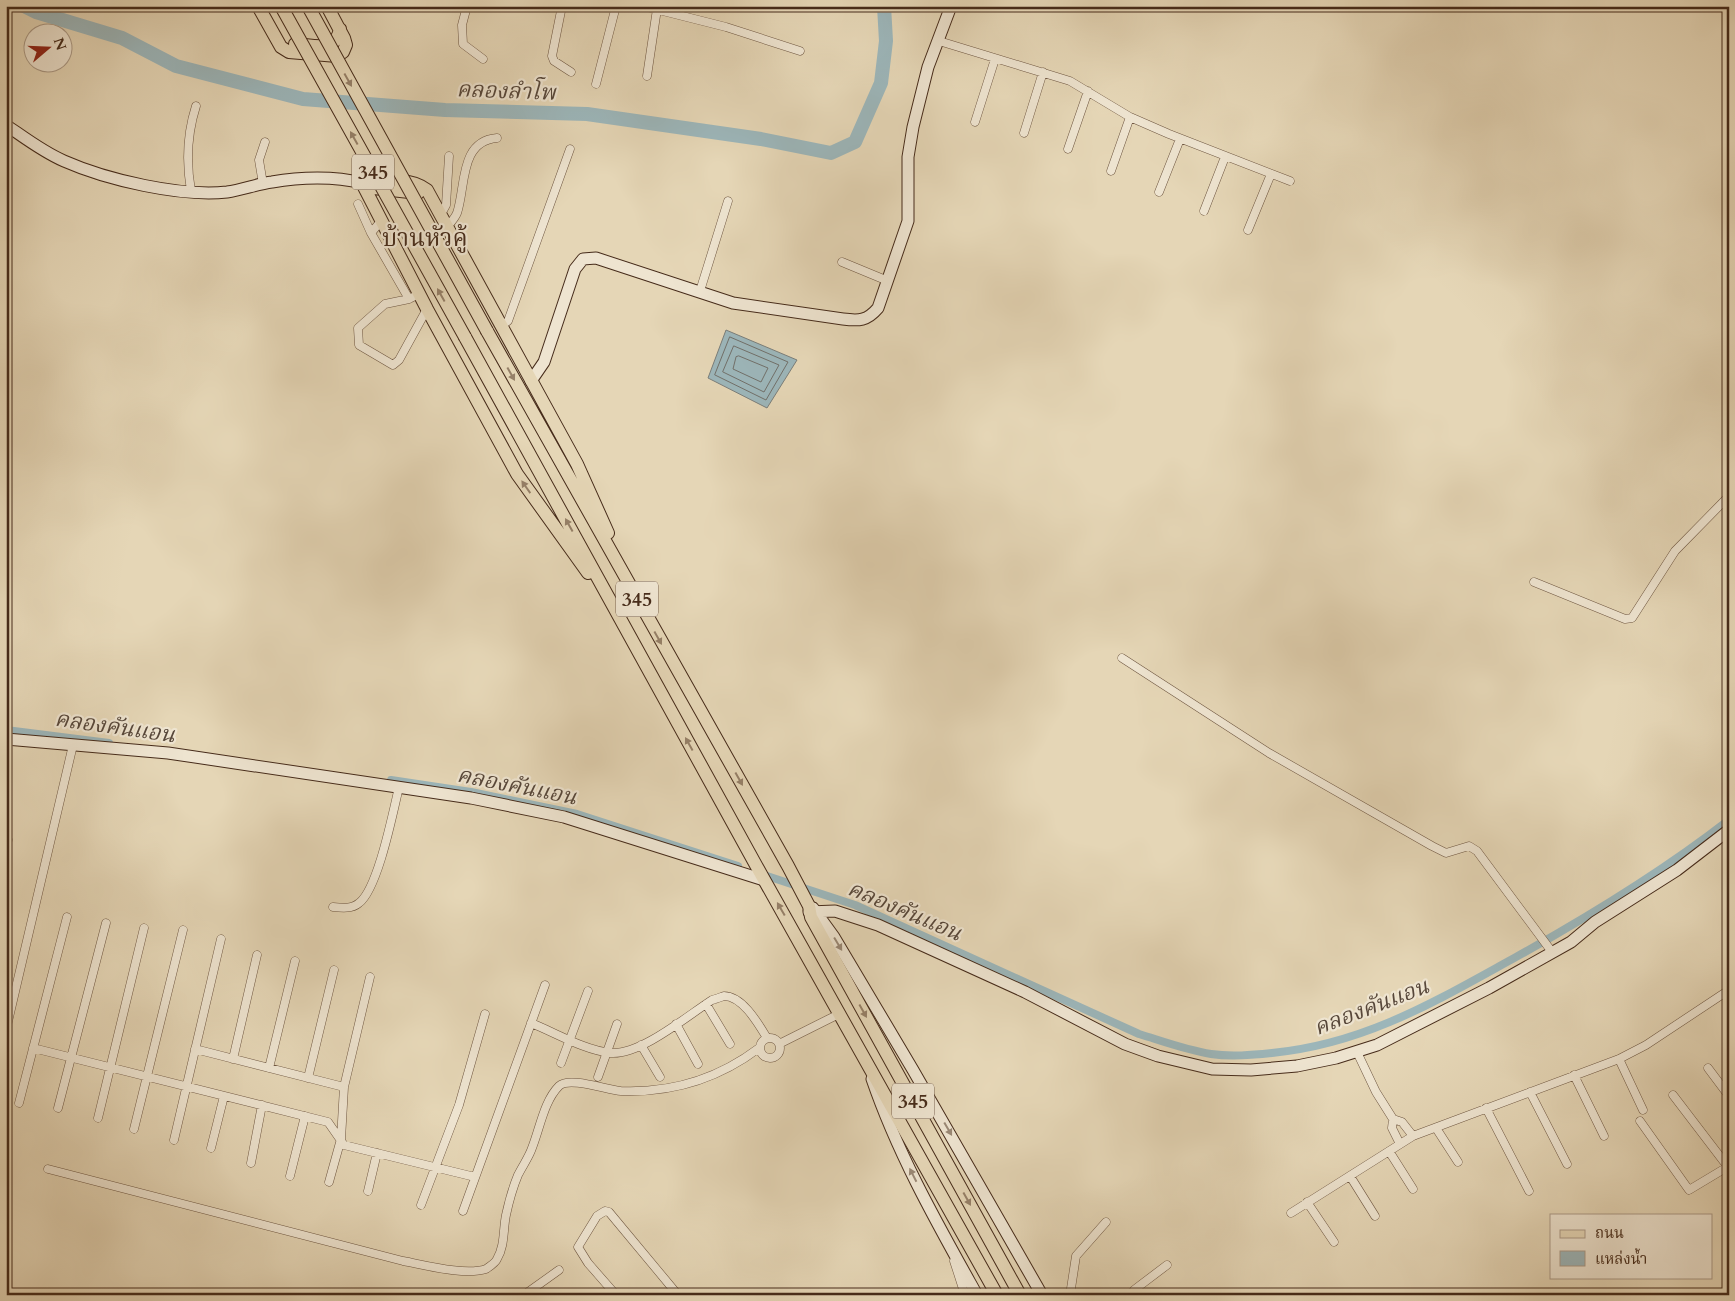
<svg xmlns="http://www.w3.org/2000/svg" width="1735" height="1301" font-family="Cardo,'Noto Serif Thai',serif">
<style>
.water{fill:#9cb6ba;stroke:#7a7e7a}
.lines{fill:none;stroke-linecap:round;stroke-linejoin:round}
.shore{stroke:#71706a;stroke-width:1}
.canal{stroke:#9cb6ba;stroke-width:8}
.river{stroke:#9cb6ba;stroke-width:14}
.street-casing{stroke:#6e5641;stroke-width:9}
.secondary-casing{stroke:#462b1a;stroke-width:13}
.primary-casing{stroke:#462b1a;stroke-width:14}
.street{stroke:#eee4d0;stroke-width:8}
.secondary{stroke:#eee4d0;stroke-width:11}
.primary{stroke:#e5d6b6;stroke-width:12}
.primary-bridge-casing{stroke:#462b1a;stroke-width:14;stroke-linecap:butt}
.primary-bridge{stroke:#e5d6b6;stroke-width:12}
.oneway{fill:#968068}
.oneway2{fill:#9a8875}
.labels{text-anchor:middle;stroke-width:4.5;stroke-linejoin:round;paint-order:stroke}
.shield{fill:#eee4d0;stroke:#786251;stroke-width:1}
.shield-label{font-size:20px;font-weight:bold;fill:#462b1a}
.water-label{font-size:22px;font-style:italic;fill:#57473a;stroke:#eee4d0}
.quarter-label{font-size:24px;fill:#462b1a;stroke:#eee4d0}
</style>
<rect width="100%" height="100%" fill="#e5d6b6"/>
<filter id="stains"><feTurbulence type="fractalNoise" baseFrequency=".004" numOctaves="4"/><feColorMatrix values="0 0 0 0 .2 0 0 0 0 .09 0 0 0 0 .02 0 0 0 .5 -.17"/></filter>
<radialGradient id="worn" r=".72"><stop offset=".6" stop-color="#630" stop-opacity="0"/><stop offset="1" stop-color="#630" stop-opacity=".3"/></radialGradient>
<path class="water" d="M726,330L797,360L767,408L708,378Z"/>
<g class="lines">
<path class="shore" d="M730,337L788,362L766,400L715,375Z
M734,346L779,365L764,392L723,372Z
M739,356L768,368L761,382L733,369L736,357Z"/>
<path class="canal" d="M6,730L109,743
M391,780L471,792L577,814L738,866
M761,874L855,905L1139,1034C1162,1041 1186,1050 1211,1054C1231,1057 1252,1055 1272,1053C1365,1044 1436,1001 1516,957C1590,916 1662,872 1729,820"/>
<path class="river" d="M24,6L36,12L122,38L176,66L303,99L445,110L587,114L761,139L831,153L855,142L881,83L886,41L884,6"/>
<defs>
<path id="street" d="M467,6L462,25L463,44L483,59
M562,6L552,56L554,61L571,72
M643,6L726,27L800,51
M939,41L1070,81L1130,117L1169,134L1290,181
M647,76L657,9
M596,84L616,6
M975,122L995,59
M1024,133L1043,72
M1068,149L1088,91
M1111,171L1130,117
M263,184L259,160L265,142
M191,191C186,162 187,134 196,106
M1159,192L1180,139
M358,204L371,233
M1204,211L1225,157
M441,214L446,205L449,156
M381,221L371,233L409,299L413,297
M448,226C451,222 455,218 457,213C466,187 459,141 497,138
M1248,230L1271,174
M842,262L888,281
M700,291L728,201
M409,299L385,304L358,328L359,345L393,365L399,360L427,309
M502,325L508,321L570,149
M1534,582L1625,619L1632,618L1675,551L1729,496
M1122,658L1269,753L1432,846L1446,853L1469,846L1477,851L1552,952
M6,835L8,840L6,843
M333,907C342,908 352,909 359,903C378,889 393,812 399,787
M706,1004L730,1044
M531,1023C556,1033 584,1050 611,1053C641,1055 687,1016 712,1000C716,999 721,997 724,996C743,996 759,1025 767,1038
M676,1024L698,1064
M6,1030L73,745
M760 1048a10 10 0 1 1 20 0a10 10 0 1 1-20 0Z
M779,1044L839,1014
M641,1045L660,1077
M33,1048L328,1122L344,1145L475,1177
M195,1049L344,1087
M1357,1052L1376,1092L1393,1119L1402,1122L1413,1136
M233,1059L257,955
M1619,1059L1643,1110
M561,1063L588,991
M269,1068L295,961
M1708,1068L1729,1096
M1574,1075L1604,1136
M598,1077L617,1024
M308,1078L334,970
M1530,1092L1567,1164
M1673,1095L1728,1167
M19,1103L67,917
M58,1108L106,923
M1486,1108L1529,1191
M98,1118L144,928
M1393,1119L1392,1128L1400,1144
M1640,1121L1689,1190L1729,1166
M1436,1128L1458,1162
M134,1129L183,930
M174,1140L221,939
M211,1148L224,1096
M1389,1151L1413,1189
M251,1163L262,1105
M48,1169L403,1261C425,1265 465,1276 486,1269C489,1267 496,1262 497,1259C505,1246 503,1229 506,1215C509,1201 513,1187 518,1175C523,1165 529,1157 532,1148C540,1128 544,1101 559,1086C569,1076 607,1090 621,1091C672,1093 718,1079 759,1048
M290,1176L305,1116
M1350,1176L1375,1216
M329,1182L341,1139L344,1087L370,977
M368,1191L377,1153
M1307,1202L1334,1242
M421,1205L459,1105L485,1014
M463,1211L545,985
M1291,1213L1413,1136L1619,1059L1646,1045L1729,990
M954,1261L965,1295
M524,1295L559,1270
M616,1295L588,1263L578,1247L597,1216L605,1211L609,1212L678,1295
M1070,1295L1076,1256L1106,1222
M1131,1295L1134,1290L1167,1265"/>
<path id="secondary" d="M6,125C25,138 43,152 64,161C107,180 181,197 227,192C242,190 257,184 272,182C300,177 335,176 362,183
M531,381L544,362L575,269L583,259L596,258L733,303L843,319C859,321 867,321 878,308L908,221V157L913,127L928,67L951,6
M6,739L168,753L471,798L564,817L764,880
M813,908L834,937L913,1070L1042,1295
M809,912L835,911L878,925L1025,992L1125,1044L1158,1056L1212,1069L1251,1070L1297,1066L1336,1058L1377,1045L1489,988L1571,942L1595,922L1677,870L1729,830
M872,1079C898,1155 938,1225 977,1295"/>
<path id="primary" d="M258,6L281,47L289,52L337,56L343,52L346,45L344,38L327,6
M295,44C315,45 335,54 340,29
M362,183C383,181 409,176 427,190L577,464L608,533
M362,183L427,309L517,474L588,573
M374,188L418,193
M487,331L788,866L809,906L811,917L1020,1295
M465,337L762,876L997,1295"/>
</defs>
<use href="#street" class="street-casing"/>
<use href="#secondary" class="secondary-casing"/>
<use href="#primary" class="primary-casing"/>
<use href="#street" class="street"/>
<use href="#secondary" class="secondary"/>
<use href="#primary" class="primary"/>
<defs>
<path id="primary-bridge" d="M281,6L465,337
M308,6L487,331"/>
</defs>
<use href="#primary-bridge" class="primary-bridge-casing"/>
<use href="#primary-bridge" class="primary-bridge"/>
</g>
<defs><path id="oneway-solid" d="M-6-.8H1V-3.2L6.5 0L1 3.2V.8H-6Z" transform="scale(1.25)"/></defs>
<g class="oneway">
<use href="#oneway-solid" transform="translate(348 80) rotate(61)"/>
<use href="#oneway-solid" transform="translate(354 138) rotate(-119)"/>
<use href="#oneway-solid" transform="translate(441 295) rotate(-119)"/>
<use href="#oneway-solid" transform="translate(511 374) rotate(61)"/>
<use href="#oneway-solid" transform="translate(526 487) rotate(-125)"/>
<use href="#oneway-solid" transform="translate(569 525) rotate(-119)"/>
<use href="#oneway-solid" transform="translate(658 638) rotate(61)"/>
<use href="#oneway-solid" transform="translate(689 744) rotate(-119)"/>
<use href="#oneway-solid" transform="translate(739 779) rotate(61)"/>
<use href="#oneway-solid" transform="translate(781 909) rotate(-120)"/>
<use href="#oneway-solid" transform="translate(863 1011) rotate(61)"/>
<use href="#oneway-solid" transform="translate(967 1199) rotate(61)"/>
</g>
<g class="oneway2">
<use href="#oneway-solid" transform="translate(838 944) rotate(59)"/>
<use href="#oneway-solid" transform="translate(948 1129) rotate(60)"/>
<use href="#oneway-solid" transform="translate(913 1175) rotate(-117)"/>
</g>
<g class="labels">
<g class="shield">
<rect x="352" y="154.5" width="42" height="35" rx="4"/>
<rect x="616" y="581.5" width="42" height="35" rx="4"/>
<rect x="892" y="1083.5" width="42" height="35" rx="4"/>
</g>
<g class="shield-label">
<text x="373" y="179">345</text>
<text x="637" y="606">345</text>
<text x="913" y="1108">345</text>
</g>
<g class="water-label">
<text transform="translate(506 90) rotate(2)" y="8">คลองลำโพ</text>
<text transform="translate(115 726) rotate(8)" y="8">คลองคันแอน</text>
<text transform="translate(517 785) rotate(11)" y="8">คลองคันแอน</text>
<text transform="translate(905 910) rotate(23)" y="8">คลองคันแอน</text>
<text transform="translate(1371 1006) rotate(-21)" y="8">คลองคันแอน</text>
</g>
<g class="quarter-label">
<text x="425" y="246">บ้านหัวคู้</text>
</g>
</g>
<rect width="1735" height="1301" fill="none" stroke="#e5d6b6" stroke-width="25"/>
<rect x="8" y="8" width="1720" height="1286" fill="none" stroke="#462b1a" stroke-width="2.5"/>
<rect x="12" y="12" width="1710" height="1276" fill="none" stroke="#462b1a"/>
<rect x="1550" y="1214" width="162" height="65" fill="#eee4d0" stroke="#ab9a87"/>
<rect x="1560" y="1230" width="25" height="8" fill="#e5d6b6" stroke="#ab9a87"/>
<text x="1595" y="1238" font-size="15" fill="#462b1a">ถนน</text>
<rect x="1560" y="1251" width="25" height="15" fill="#9cb6ba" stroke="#ab9a87"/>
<text x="1595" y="1264" font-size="15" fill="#462b1a">แหล่งน้ำ</text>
<g transform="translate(48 48) rotate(71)"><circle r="24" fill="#eee4d0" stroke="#ab9a87"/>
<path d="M0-4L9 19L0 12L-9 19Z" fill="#8f2418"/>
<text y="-8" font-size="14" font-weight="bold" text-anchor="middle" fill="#462b1a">N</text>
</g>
<rect width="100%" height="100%" filter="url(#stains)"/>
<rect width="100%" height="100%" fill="url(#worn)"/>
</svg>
